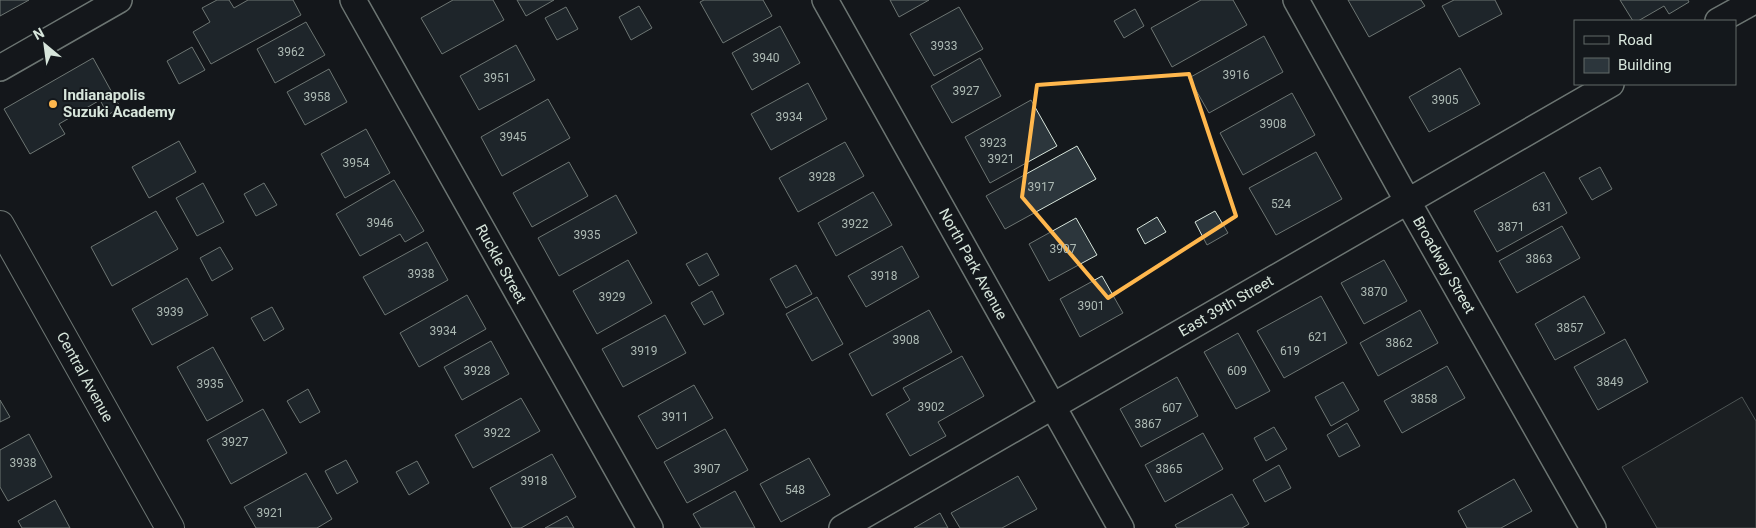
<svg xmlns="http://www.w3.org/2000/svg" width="1756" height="528" font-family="Roboto,sans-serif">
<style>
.parking{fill:#24282b;stroke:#939e99}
.building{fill:#2c363c;stroke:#d8e6dc}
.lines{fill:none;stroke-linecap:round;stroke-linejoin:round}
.street-casing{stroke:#d8e6dc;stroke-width:28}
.secondary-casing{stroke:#d8e6dc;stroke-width:30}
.street{stroke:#14181c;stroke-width:25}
.secondary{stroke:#14181c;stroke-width:28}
.marked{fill:none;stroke:#ffb74d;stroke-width:4;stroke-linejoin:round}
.poi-dot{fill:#ffb74d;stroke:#14181c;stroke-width:2}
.labels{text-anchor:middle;stroke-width:4;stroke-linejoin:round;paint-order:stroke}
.number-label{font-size:12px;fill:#adbab4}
.poi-label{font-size:15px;font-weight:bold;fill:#d8e6dc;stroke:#14181c;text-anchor:start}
.street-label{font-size:15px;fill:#d8e6dc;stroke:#14181c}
</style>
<rect width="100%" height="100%" fill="#14181c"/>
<path class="parking" d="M1742,397L1756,421V528H1657L1622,467Z"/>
<path class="building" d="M0,0H29L0,16Z
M217,0H229L234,8L248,0H293L301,15L211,64L193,32L210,22L202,8Z
M453,0H493L504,20L442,54L421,18Z
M517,0H554L526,16Z
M704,0H763L772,16L723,43L700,2Z
M890,0H929L899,17Z
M1201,0H1233L1247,25L1172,67L1151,28Z
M1348,0H1421L1425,6L1369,37Z
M1454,0H1495L1502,14L1459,37L1442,6Z
M1620,0H1688L1689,2L1669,14L1664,6L1638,21H1633Z
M639,6L652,28L631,40L619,17Z
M566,7L578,29L557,40L545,18Z
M959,7L983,49L934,76L910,34Z
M1135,9L1144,26L1124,38L1114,21Z
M306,22L325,55L275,83L257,49Z
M780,26L800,63L752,90L732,53Z
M1264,36L1283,72L1209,113L1189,78Z
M516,45L535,80L479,110L460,76Z
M192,47L205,70L179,84L167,61Z
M93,58L120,107L108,115L100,100L59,124L65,134L30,154L4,109Z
M980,58L1001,96L952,123L931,86Z
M1460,68L1480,104L1429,132L1409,97Z
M329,69L347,102L305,125L287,92Z
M808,83L827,119L771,150L751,114Z
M1292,93L1315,135L1243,175L1220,133Z
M548,99L570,138L502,176L481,137Z
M1031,100L1057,146L990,183L965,137Z
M366,129L390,173L345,198L321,154Z
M179,141L196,172L149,198L132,167Z
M845,142L864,176L798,212L779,178Z
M1077,146L1096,179L1005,229L986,196Z
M1316,152L1342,199L1276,235L1249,188Z
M569,162L588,196L532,227L513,193Z
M1600,167L1612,189L1592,200L1579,178Z
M1544,172L1567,213L1497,252L1474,211Z
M394,180L424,231L405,242L400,234L360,256L336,214Z
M203,183L224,222L197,236L176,198Z
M264,183L277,205L256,216L244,194Z
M873,192L892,225L836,256L818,223Z
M616,195L637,233L559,276L538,238Z
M156,211L178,249L112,286L91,247Z
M1215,211L1228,233L1207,245L1195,222Z
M1157,217L1166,232L1145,244L1137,229Z
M1076,218L1097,255L1049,281L1029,244Z
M1562,226L1580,258L1517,293L1499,261Z
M427,242L448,280L385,315L363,277Z
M902,246L919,277L866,307L848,276Z
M220,247L233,269L212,281L200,258Z
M707,253L719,275L699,286L686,264Z
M628,260L652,303L597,334L573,291Z
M1384,260L1407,301L1364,324L1341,283Z
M796,265L812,294L786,308L770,279Z
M1102,276L1123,313L1080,337L1060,299Z
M187,278L208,315L152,345L132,309Z
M712,291L724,314L704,325L691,303Z
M467,295L486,329L419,367L400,333Z
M1321,296L1347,343L1284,378L1257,331Z
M1584,296L1605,333L1555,360L1535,324Z
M817,297L843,344L812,361L786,314Z
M272,307L284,329L264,341L251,318Z
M929,310L952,352L872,396L849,354Z
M1420,310L1438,343L1378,376L1360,343Z
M665,315L686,353L623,387L602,349Z
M1238,333L1270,391L1236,409L1204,352Z
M1625,339L1648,382L1598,410L1574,367Z
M491,341L509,374L462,400L444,367Z
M213,347L243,401L207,421L177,367Z
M962,356L984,396L938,422L946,436L910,456L886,414L910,400L903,388Z
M1447,366L1465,398L1402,433L1384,401Z
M1177,377L1198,416L1141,447L1120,409Z
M1343,382L1359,410L1331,426L1315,397Z
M694,385L713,418L657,449L638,416Z
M308,389L320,412L300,423L287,401Z
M521,398L540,431L473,468L455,435Z
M0,400L10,417L0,422Z
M263,409L287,453L231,484L207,440Z
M1347,423L1360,446L1339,457L1327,435Z
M1274,427L1287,449L1266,461L1254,438Z
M725,429L748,470L687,503L664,462Z
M1203,433L1223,469L1165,502L1145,465Z
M29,434L52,477L8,501L0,487V450Z
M552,454L576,497L521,528H512L490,488Z
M809,458L830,495L781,522L760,484Z
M346,460L358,482L337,494L325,471Z
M417,461L429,483L409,495L396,472Z
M1279,465L1291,488L1265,502L1253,480Z
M306,473L332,519L317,528H256L244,507Z
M1018,476L1037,509L1002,528H960L951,513Z
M1514,479L1532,511L1501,528H1467L1458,511Z
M735,491L755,528H701L693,514Z
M1232,494L1249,524L1242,528H1177L1175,525Z
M55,500L70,528H22L18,521Z
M940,513L948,528H914Z
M567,516L574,528H545Z"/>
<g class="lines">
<defs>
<path id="street" d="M353,0L650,528
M825,0L1121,528
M1296,0L1408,202L1593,528
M1718,21L1756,0
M0,68L119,0
M842,528L1611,84"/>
<path id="secondary" d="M0,225L170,528"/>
</defs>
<use href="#street" class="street-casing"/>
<use href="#secondary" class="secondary-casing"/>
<use href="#street" class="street"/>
<use href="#secondary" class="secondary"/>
</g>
<path d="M0 0H1756V528H0ZM1189,74L1236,216L1108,298L1022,197L1037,85Z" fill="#14181c" fill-opacity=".55" fill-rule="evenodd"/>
<path class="marked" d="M1189,74L1236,216L1108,298L1022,197L1037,85Z"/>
<circle class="poi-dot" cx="53" cy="104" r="5"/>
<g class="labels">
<g class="number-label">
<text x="944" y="50">3933</text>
<text x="291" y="56">3962</text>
<text x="766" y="62">3940</text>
<text x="1236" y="79">3916</text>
<text x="497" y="82">3951</text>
<text x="966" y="95">3927</text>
<text x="317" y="101">3958</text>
<text x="1445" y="104">3905</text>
<text x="789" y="121">3934</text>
<text x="1273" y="128">3908</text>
<text x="513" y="141">3945</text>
<text x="993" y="147">3923</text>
<text x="1001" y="163">3921</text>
<text x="356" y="167">3954</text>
<text x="822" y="181">3928</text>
<text x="1041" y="191">3917</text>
<text x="1281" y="208">524</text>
<text x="1542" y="211">631</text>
<text x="380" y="227">3946</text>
<text x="855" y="228">3922</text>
<text x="1511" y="231">3871</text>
<text x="587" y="239">3935</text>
<text x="1063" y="253">3907</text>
<text x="1539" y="263">3863</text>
<text x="421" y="278">3938</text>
<text x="884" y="280">3918</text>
<text x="1374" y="296">3870</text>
<text x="612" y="301">3929</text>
<text x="1091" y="310">3901</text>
<text x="170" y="316">3939</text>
<text x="1570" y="332">3857</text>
<text x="443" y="335">3934</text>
<text x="1318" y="341">621</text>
<text x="906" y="344">3908</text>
<text x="1399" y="347">3862</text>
<text x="644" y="355">3919</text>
<text x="1290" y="355">619</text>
<text x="477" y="375">3928</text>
<text x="1237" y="375">609</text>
<text x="1610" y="386">3849</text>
<text x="210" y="388">3935</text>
<text x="1424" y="403">3858</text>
<text x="931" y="411">3902</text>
<text x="1172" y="412">607</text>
<text x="675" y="421">3911</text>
<text x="1148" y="428">3867</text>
<text x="497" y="437">3922</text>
<text x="235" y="446">3927</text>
<text x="23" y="467">3938</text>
<text x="707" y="473">3907</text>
<text x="1169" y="473">3865</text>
<text x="534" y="485">3918</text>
<text x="795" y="494">548</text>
<text x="270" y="517">3921</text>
</g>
<g class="poi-label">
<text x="63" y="100">Indianapolis<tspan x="63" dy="17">Suzuki Academy</tspan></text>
</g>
<g class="street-label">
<text transform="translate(501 264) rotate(61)" y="5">Ruckle Street</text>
<text transform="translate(973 264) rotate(61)" y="5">North Park Avenue</text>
<text transform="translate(1444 265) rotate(60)" y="5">Broadway Street</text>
<text transform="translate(1226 306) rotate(-30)" y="5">East 39th Street</text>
<text transform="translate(85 377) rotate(61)" y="5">Central Avenue</text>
</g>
</g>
<rect x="1574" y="20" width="162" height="65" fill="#14181c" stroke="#626a69"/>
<rect x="1584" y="36" width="25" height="8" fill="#14181c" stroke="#626a69"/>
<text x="1618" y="45" font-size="15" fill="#d8e6dc">Road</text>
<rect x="1584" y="58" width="25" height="15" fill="#2c363c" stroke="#626a69"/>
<text x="1618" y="70" font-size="15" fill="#d8e6dc">Building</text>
<g transform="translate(45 45) rotate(331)" stroke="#14181c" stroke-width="4" paint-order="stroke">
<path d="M0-4L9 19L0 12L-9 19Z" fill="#d8e6dc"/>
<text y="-8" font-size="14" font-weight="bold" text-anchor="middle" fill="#d8e6dc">N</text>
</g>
</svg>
